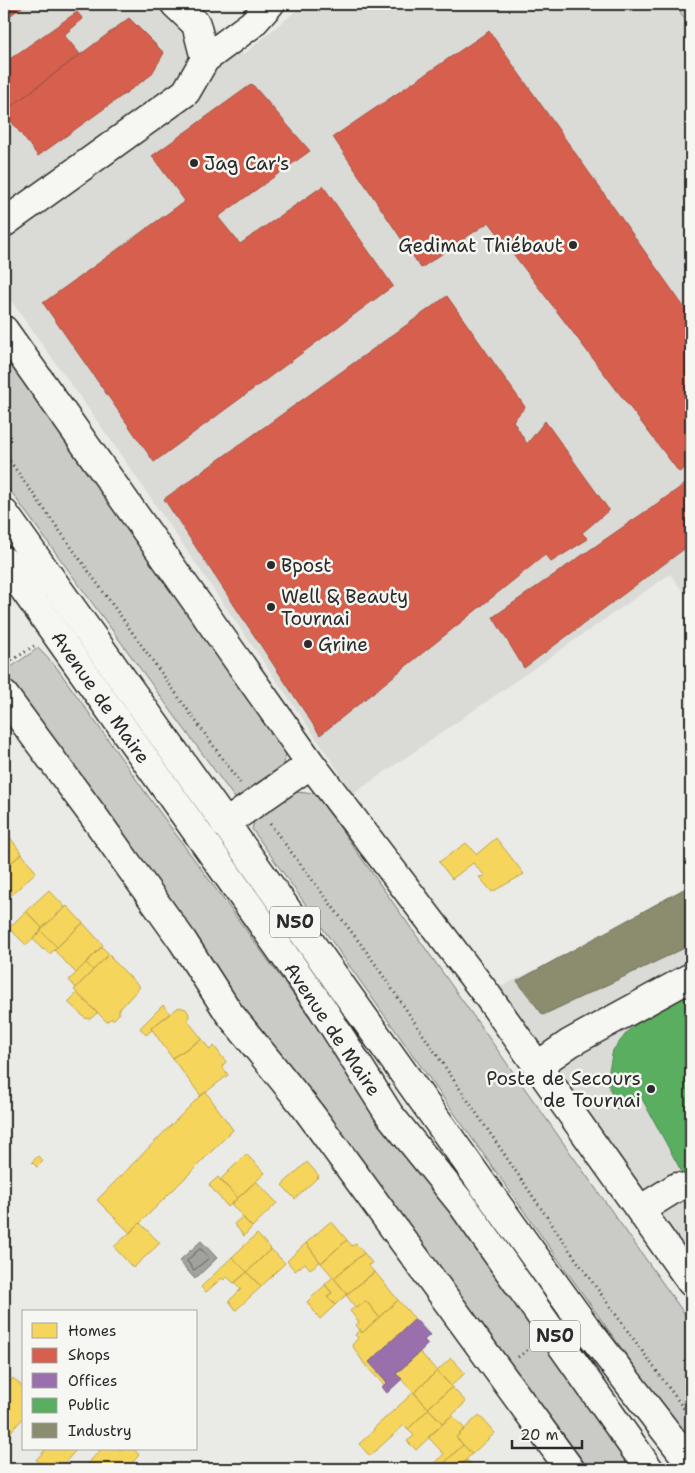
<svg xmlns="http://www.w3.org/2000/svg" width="695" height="1473" font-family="'Shantell Sans',sans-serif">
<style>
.built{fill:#dadad6}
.green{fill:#cacac7;stroke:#7a7a79}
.water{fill:#a1a19e;stroke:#727270}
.homes{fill:#f6d55c;stroke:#b9a24d}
.shops{fill:#d6604d;stroke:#a35043}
.offices{fill:#9970ab;stroke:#785b85}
.public{fill:#5aae61;stroke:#4c8751}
.industry{fill:#8c8c6e;stroke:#6f6f5a}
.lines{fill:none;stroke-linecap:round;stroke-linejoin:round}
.shore{stroke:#5a5a59;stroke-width:1}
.minor-casing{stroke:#2b2b2b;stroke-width:31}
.major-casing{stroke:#2b2b2b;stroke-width:31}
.path{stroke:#2b2b2b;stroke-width:3;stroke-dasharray:1 4;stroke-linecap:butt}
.minor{stroke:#f6f6f2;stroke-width:28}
.major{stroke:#f6f6f2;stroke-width:28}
.poi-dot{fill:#2b2b2b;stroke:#f6f6f2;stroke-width:2}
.labels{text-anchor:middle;stroke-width:5;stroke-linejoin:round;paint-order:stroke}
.shield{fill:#f6f6f2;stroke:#686867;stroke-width:1}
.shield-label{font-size:18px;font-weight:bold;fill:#2b2b2b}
.poi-label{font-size:19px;fill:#2b2b2b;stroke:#f6f6f2;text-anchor:start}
.street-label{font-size:19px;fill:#2b2b2b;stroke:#f6f6f2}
</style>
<rect width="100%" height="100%" fill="#eaeae6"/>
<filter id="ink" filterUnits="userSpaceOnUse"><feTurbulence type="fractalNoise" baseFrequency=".02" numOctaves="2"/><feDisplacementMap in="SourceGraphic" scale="10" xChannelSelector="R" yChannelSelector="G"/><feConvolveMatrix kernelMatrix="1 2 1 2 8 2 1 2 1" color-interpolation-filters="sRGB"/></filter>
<g filter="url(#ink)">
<path class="built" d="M4,4H189L243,55L304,4H671L691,24V602L670,574L353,794L336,767L103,429L4,291Z
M691,894V1267L496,989Z"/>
<path class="green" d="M677,4H691V25L682,16Z
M4,352L286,754L283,768L242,799L234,797L4,482Z
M38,648L57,668L158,810L470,1236L634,1469H589L478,1318L251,1018L13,694L7,670Z
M296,792L316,794L691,1323V1446L252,829L255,818Z"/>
<path class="water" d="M201,1241L217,1258L195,1279L179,1261Z"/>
<path class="homes" d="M9,836L22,854L4,868V840Z
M496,838L524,874L492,892L479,877L485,876L473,863L452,879L439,862L466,843L477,854Z
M22,854L36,872L5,901L4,868Z
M49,890L65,907L42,928L26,911Z
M67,906L83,923L57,947L40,930Z
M26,911L42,928L41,931L26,945L9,928Z
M83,923L103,945L76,973L54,950Z
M41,931L57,947L50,954L44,949L43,950L33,939Z
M102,947L112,957L111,958L108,955L93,970L86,963Z
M108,955L140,987L119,1010V1014L114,1019H110L107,1022L74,990Z
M86,963L93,970L76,988L69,980Z
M77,993L97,1013L90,1019L85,1018L68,1002Z
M163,1005L170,1014L151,1028L152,1030L146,1035L140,1028Z
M179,1007L186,1009L189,1014L188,1021L202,1039L172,1058L151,1028Z
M202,1039L210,1050L214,1046L226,1062L222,1066L228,1075L201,1096L172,1058Z
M206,1092L233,1130L130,1233L97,1200L201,1095Z
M246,1154L265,1173L238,1198L220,1180Z
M38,1156L43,1161L37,1167L32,1162Z
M307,1162L319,1176L295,1199L282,1185Z
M218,1177L238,1198L228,1207L209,1185Z
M256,1181L277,1203L252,1227L231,1204Z
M242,1217L252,1227L244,1236L234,1224Z
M331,1221L347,1240L321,1263L306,1243Z
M140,1223L160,1243L133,1268L114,1247Z
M257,1234L271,1249L247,1272L232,1257Z
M347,1240L352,1246L356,1244L364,1253L334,1278L321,1263Z
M306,1243L320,1262L310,1269L305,1263L295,1271L287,1261Z
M271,1249L285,1263L261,1287L247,1272Z
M364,1253L372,1263L368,1265L374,1272L347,1294L334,1278Z
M232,1257L247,1272L234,1283L227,1277L224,1280L222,1278L206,1292L201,1287Z
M247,1272L261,1287L236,1310L229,1301L241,1289L235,1283Z
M375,1272L398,1300L379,1317L366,1301L356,1308L346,1295Z
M333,1277L347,1294L335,1305L327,1296L332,1293L325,1284Z
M325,1285L332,1293L327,1296L335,1305L320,1319L307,1302Z
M398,1300L415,1319L369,1362L387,1382L384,1385L365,1365L352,1345L358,1338L355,1335L360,1329L362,1333Z
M366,1301L379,1317L362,1333L356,1325L359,1322L350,1311L355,1307L356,1308Z
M420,1352L437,1371L414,1393L396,1374Z
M451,1358L465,1373L451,1386L437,1371Z
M437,1371L452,1387L428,1408L414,1393Z
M13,1378L24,1388V1417L7,1436L4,1433V1388Z
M452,1387L466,1402L443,1424L428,1408Z
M414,1392L429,1409L408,1429L404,1425L370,1456L359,1444L374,1430L373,1429Z
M429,1409L443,1424L416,1450L407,1441L414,1436L408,1429Z
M452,1415L465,1429L456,1437L463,1445L443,1464L445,1467L443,1469H434L431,1466L444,1454L428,1437Z
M479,1415L495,1433L472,1454L456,1437Z
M463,1445L472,1454L456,1469H443L445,1467L443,1464Z
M46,1449H77L59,1469H47L36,1460Z
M101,1449H134L139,1455L127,1469H83Z
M467,1460L474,1467L479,1463L484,1469H456Z"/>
<path class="shops" d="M4,4H26L4,20Z
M77,12L83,19L64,35L80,54L4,112V63Z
M129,18L164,53L151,75L38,156L4,112Z
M489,31L691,317V464L679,472L489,222L421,268L333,137Z
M252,84L310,151L218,217L240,244L323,186L393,286L154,462L43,303L185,201L152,156Z
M447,296L525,407L513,421L527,444L545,421L609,510L582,533L588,539L551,562L545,555L320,735L164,499Z
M691,480V544L524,668L493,617Z"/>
<path class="offices" d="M415,1319L430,1335L424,1340L428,1344L396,1374L402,1379L387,1393L382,1387L387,1382L369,1362Z"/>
<path class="public" d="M691,992V1189L641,1097L617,1110L607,1080L613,1050L629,1030L649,1015Z"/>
<path class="industry" d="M691,885V945L543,1015L517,981Z"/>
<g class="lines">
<path class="shore" d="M200,1249L202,1250L209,1258L194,1270L187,1261Z"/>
<defs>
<path id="minor" d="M205,59L252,24L270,4
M4,223L186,92L205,59L196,24L175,4
M4,330L311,764L487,995L691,1282
M4,695L92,814L182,940L229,1013L306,1108L570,1469
M225,824L311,764
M537,1066L570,1043L691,977
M640,1210L677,1187"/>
<path id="major" d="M4,513L494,1200L587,1329L691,1464
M4,561L322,1008L389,1114L461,1203L649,1469"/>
</defs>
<use href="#minor" class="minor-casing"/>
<use href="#major" class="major-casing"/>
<path class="path" d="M4,453L240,783
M4,666L34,646
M270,824L369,955L570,1251L687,1413
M518,1357L533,1346"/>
<use href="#minor" class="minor"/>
<use href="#major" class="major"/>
</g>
</g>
<g class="poi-dot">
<circle cx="194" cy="163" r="5"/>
<circle cx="573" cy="245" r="5"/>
<circle cx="271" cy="565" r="5"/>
<circle cx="271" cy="607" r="5"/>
<circle cx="308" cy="644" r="5"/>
<circle cx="651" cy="1089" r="5"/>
</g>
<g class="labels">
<g class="shield">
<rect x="270" y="906.5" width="50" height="31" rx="4"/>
<rect x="530" y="1320.5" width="50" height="31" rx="4"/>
</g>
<g class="shield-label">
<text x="295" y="928">N50</text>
<text x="555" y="1342">N50</text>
</g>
<g class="poi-label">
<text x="204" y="170">Jag Car's</text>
<text x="563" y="252" text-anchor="end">Gedimat Thiébaut</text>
<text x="281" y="572">Bpost</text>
<text x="281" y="603">Well &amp; Beauty<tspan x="281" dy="22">Tournai</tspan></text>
<text x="318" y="651">Grine</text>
<text x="641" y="1085" text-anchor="end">Poste de Secours<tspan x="641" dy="22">de Tournai</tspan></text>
</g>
<g class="street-label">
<text transform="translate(101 697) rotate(55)" y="7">Avenue de Maire</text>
<text transform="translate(333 1029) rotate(56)" y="7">Avenue de Maire</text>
</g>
</g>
<rect width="695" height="1473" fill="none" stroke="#f6f6f2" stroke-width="20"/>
<rect x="10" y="10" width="675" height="1453" fill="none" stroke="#2b2b2b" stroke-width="2" filter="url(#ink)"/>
<rect x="22" y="1310" width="175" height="140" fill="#f6f6f2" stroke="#a5a5a2"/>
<rect x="32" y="1323" width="25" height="15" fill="#f6d55c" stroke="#a5a5a2"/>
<text x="68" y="1336" font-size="15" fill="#2b2b2b">Homes</text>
<rect x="32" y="1348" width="25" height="15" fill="#d6604d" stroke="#a5a5a2"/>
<text x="68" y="1360" font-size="15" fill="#2b2b2b">Shops</text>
<rect x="32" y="1373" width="25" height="15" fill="#9970ab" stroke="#a5a5a2"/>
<text x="68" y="1386" font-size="15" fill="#2b2b2b">Offices</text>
<rect x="32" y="1398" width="25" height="15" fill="#5aae61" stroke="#a5a5a2"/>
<text x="68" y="1410" font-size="15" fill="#2b2b2b">Public</text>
<rect x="32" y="1423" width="25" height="15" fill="#8c8c6e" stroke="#a5a5a2"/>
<text x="68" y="1436" font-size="15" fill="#2b2b2b">Industry</text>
<path d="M512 1440v8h70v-8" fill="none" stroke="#2b2b2b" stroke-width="2.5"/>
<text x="520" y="1440" font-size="15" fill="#2b2b2b" stroke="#f6f6f2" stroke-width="4" paint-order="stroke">20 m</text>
</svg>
